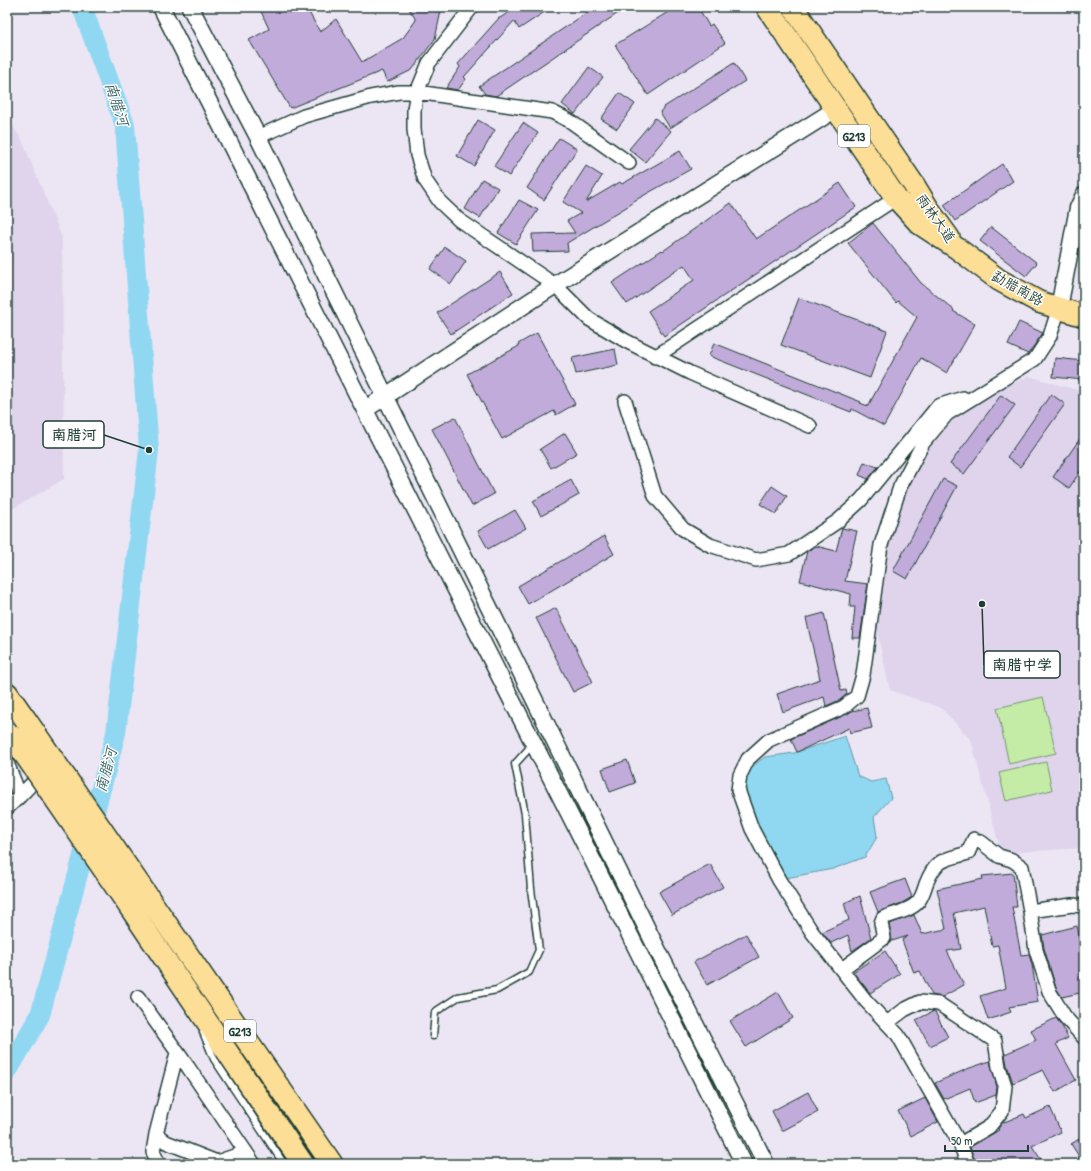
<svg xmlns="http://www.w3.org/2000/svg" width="1091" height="1171" font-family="'Patrick Hand','LXGW WenKai TC',sans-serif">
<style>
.built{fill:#dfd4ec}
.green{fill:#c5eca7;stroke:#72946e}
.water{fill:#90d7f2;stroke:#6399a6}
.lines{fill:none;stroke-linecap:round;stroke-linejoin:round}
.river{stroke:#90d7f2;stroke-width:20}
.building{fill:#c1abda;stroke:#1f3d34}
.service-casing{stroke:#1f3d34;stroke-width:9}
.minor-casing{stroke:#1f3d34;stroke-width:16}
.tertiary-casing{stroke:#1f3d34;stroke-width:19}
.trunk-casing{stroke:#1f3d34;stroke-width:24}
.service{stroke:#fff;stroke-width:6}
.minor{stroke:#fff;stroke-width:13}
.tertiary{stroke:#fff;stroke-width:16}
.trunk{stroke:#fcde96;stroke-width:21}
.trunk-bridge-casing{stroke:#1f3d34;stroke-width:24;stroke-linecap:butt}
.trunk-bridge{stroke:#fcde96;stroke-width:21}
.labels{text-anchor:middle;stroke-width:3;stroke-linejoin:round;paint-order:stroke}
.shield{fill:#fff;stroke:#627771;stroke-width:1}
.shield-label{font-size:13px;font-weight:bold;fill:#1f3d34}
.street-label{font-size:14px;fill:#1f3d34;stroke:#fff}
.water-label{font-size:15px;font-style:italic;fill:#3b6464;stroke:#fff}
.leader{fill:none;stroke:#1f3d34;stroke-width:1.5}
.callout-dot{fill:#1f3d34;stroke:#fff;stroke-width:1.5}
.callout{fill:#fff;stroke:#1f3d34;stroke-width:1.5}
.callout-label{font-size:15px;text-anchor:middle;font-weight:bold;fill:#1f3d34}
</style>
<rect width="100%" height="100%" fill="#ece6f4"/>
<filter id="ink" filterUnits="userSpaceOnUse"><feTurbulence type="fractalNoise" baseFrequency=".025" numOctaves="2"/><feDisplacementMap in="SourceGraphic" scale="8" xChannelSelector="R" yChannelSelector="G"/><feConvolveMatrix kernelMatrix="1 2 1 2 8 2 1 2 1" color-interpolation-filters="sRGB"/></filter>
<g filter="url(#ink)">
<path class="built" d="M7,118L22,140L62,238L64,479L7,512Z
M1029,376L1084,392V780L1082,781V848L1001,853L971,740L941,708L890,690L875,623L884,585L887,536L905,485L932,441L950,420L981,398Z"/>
<path class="green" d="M1043,697L1056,753L1009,764L997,708Z
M1046,762L1052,790L1006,801L999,773Z"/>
<path class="water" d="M845,736L858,776L871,782L886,779L891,798L874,817L877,837L865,857L833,869L786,878L762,834L744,787V776L754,765L765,757L794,753Z"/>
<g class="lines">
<path class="river" d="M7,1072L40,1015L116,733L149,450L125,125L82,7"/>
</g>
<path class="building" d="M259,7H306L320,32L336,19L362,62L403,38L416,20L408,7H439L441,11L435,39L412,70L387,82L382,71L290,108L249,40L269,29Z
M517,7H552L519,29L514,21L464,77L466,79L458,90L446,88L460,67L458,64L499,18H500Z
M595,7H627L496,96L485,94L479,86Z
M676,7H698L709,26L712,24L725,43L648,95L615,45Z
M734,63L745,81L670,128L660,112L664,107Z
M589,67L603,77L575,114L562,104Z
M619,93L635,104L617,129L601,119Z
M655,118L671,131L645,162L629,149Z
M478,120L495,130L474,166L457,156Z
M523,123L538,133L509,176L494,166Z
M559,138L577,149L544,200L527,188Z
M680,151L691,169L632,202L633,203L567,243L568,251L533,252L532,234L575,233L567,221L581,213L563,202L586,166L602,176L586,202L620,182L622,184Z
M1002,164L1013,181L955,221L944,205Z
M482,179L498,188L480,218L465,209Z
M840,183L856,207L664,336L648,311L694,280L684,265L627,304L612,283L662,250L663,251L731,203L756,239Z
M519,200L538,210L516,244L498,233Z
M873,223L921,283L954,310L953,311L975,324L947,373L921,358L884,426L852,409L851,412L709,356L714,343L861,402L860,403L868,406L917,317L898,301L896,303L848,243Z
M991,227L1037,263L1026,276L980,241Z
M445,247L466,261L451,284L430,269Z
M500,272L513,293L451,334L437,313Z
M799,298L887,331L870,378L781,345Z
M1019,322L1043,333L1028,354L1008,345Z
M537,333L575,404L556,415L554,411L502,439L467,374L519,346L518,344Z
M615,349L618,365L576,374L572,358Z
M1055,358L1084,361V380L1053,377Z
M1051,394L1065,404L1020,467L1007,457Z
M1001,395L1015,405L964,474L950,464Z
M455,417L494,494L472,506L432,429Z
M565,433L577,453L551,468L540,449Z
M1084,433V466L1069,488L1053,477Z
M864,462L878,467L868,479L859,475Z
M943,479L957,486L907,579L893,571Z
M571,480L579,495L541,516L533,501Z
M772,486L787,496L776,514L760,504Z
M515,510L526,528L488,549L478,531Z
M842,528L857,531L845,581L868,584L860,638H852L855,607H850L851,594L800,581L807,551L816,546L836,551Z
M604,536L614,554L528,604L518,586Z
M556,608L593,682L573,692L536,618Z
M824,613L841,691L846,690L847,694L840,700L826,706L824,697L783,712L777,694L820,679L806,618Z
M867,708L872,728L850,733L849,728L797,752L791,739L847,714L852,711Z
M627,760L635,783L610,792L602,769Z
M710,864L723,887L672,915L659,892Z
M1013,873L1017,907H1012L1021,955L1029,954L1032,965L1038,1002L1009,1007L1011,1012L988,1020L980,996L1006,988L998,945L992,946L984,906L954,913L961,949L947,951L964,985L942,997L932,995L920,971L914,973L902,940L908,936L892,941L889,924L914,915L922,934L946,929L937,889L983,879L982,876Z
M905,879L912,897L902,903L878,912L870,892Z
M860,896L871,938L852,951L848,935L831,943L822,932L849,920L844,903Z
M1077,926L1084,958V992L1062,997L1056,988L1044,948L1042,935Z
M746,934L759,957L707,985L694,962Z
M885,951L900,974L870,993L853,972Z
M778,992L793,1018L746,1047L730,1021Z
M934,1011L935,1012L948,1037L930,1046L916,1020Z
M1056,1018L1062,1026L1068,1038L1056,1044L1076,1080L1055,1092L1043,1070L1013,1083L1007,1065L1005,1054L1036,1040L1031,1030Z
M990,1061L997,1087L996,1095L975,1103L970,1088L944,1099L935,1083L967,1069Z
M808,1092L818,1112L782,1131L772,1111Z
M925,1098L938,1122L911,1136L898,1111Z
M1050,1107L1061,1132L1032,1146L1044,1164H976L970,1147L999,1130L998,1129L1002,1123L1024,1114L1026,1118Z
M1084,1136V1164L1071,1144Z"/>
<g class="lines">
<defs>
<path id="service" d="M203,1032L214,1059L284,1164
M433,1036L435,1012L458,997L497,990L529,972L539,950L531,889L525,814L515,764L533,744"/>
<path id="minor" d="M472,7L429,63L417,92L414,109V129L417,155L425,180L440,202L459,220L555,285L589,319L626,341L690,373L810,426
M258,137L304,116L371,97L399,92H417L552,112L570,121L629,163
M655,357L896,198
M625,401L655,496L683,529L710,545L756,560L789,554L838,521L861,500L938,406L963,398
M7,763L20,796
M7,808L20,796L44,771
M981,842L999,856L1012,860L1022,867L1030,911L1036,950L1049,991L1065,1017L1084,1038
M1030,911L1072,905L1084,906
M842,969L884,938L881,923L883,918C893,914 909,911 917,903C922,898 924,890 926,884C936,858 945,860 968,853L974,839
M138,997L188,1067L254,1164
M887,1023L904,1010L920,1002L939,1004L995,1041L999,1067L1005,1086L1002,1111L989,1127L960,1144
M177,1053L156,1134L166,1142L217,1162L246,1152
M156,1134L153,1152L159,1164
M968,1164L960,1144L898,1035L866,1001L812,932L779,880L752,829L738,790L740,775L748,759L769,740L844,707L857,696L863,675L881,545L900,487L923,443L947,414L1035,359L1050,336L1059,308"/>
<path id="tertiary" d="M161,7L582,839L744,1164
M190,7L258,137L652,939L766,1164
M1059,308L1078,208L1084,195
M366,409L555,285L836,109"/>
<path id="trunk" d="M767,7L896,198L920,224L958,249L999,280L1039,302L1084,316
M793,7L914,185L931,213L949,238
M7,693L26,720
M148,897L332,1164
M131,909L303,1164"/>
</defs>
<use href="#service" class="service-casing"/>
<use href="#minor" class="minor-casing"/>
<use href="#tertiary" class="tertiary-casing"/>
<use href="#trunk" class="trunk-casing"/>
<use href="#service" class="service"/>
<use href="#minor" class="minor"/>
<use href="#tertiary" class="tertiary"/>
<use href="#trunk" class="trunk"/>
<defs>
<path id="trunk-bridge" d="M26,720L148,897
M12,736L131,909"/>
</defs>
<use href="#trunk-bridge" class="trunk-bridge-casing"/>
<use href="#trunk-bridge" class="trunk-bridge"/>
</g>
</g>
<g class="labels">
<g class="shield">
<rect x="838" y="125" width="32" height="22" rx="3"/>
<rect x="224" y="1020" width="32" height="22" rx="3"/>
</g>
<g class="shield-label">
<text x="854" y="141">G213</text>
<text x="240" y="1036">G213</text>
</g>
<g class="street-label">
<text transform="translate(936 218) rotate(55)" y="5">雨林大道</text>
<text transform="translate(1018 288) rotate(29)" y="5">勐腊南路</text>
</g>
<g class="water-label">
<text transform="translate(117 104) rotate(72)" y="5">南腊河</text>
<text transform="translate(106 770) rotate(-75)" y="5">南腊河</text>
</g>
</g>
<path class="leader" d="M149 450L104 435M982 604L984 665"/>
<g class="callout-dot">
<circle cx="149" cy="450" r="4"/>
<circle cx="982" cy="604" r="4"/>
</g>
<g class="callout">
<rect x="43" y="421" width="61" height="27" rx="4"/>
<rect x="984" y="651" width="76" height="27" rx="4"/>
</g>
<g class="callout-label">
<text x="74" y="440">南腊河</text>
<text x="1022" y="670">南腊中学</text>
</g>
<rect width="1091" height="1171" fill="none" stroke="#fff" stroke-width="24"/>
<rect x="12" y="12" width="1067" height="1147" fill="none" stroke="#1f3d34" stroke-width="1.5" filter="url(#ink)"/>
<path d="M945 1145v6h83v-6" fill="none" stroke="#1f3d34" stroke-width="2"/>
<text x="951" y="1145" font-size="12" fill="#1f3d34" stroke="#ffffff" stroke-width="3" paint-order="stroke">50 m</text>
</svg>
